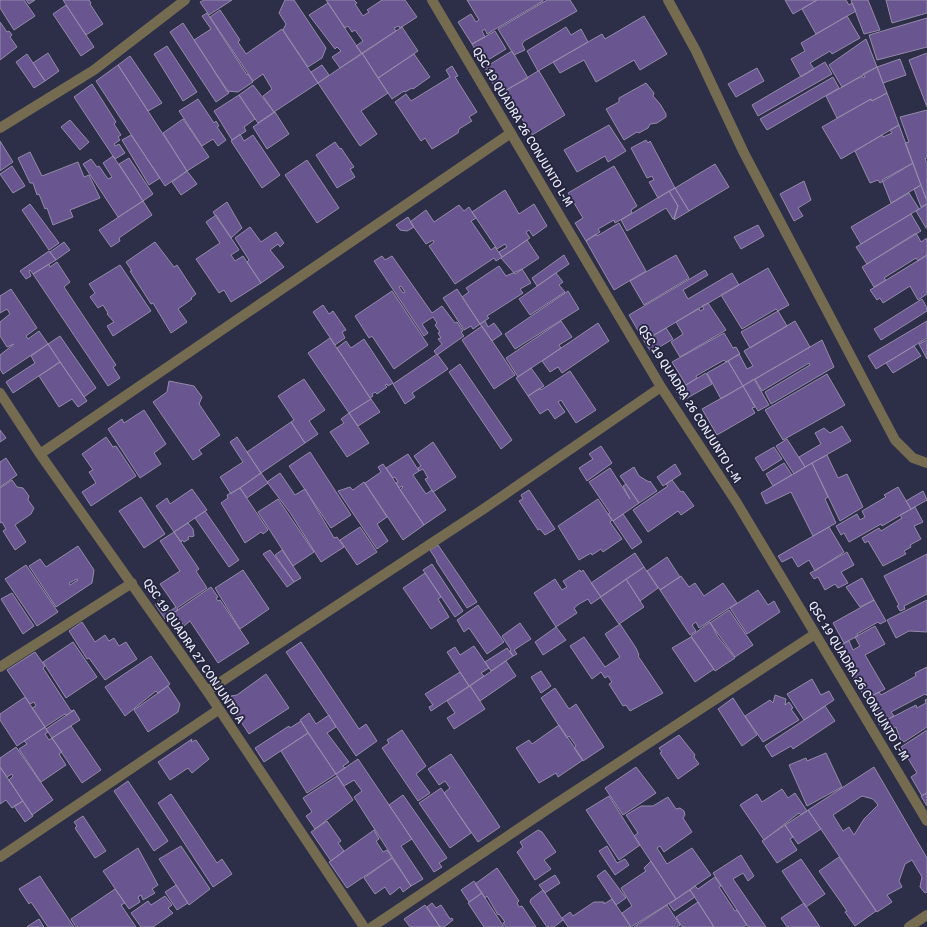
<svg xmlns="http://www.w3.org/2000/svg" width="927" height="927" font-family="Signika,sans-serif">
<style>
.building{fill:#695590;stroke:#948ba9;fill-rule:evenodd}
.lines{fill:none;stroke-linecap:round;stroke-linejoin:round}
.street{stroke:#746b50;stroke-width:10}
.labels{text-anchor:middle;stroke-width:3.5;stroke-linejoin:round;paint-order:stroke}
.street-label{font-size:12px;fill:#e8eafa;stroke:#24243d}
</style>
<rect width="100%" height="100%" fill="#2d2e48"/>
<path class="building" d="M0,0H24L35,16L14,30L0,8Z
M26,0H35L29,4Z
M63,0H89L91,3L90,4L103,24L86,35Z
M204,0H232L209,15L200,2Z
M285,0H294L326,48L322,58L308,67L283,30L286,24L279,13Z
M326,0H354L357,3L355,4L363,16L369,12L367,10L382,0H405L417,17L400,28L399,26L394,28L396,31L362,54L356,46L363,41L355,30L352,32L348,26L345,28Z
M467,0H543V1L487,34L485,29L482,31L485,37L472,44L458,22L471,14L476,22L479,20Z
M547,0H570L577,11L524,41L522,44L525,50L514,55L498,29Z
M785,0H817L793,14Z
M817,0H846L849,5L852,3L856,11L816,34L802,9Z
M851,0H868L880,30L864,34Z
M886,0H927V13L892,23Z
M328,3L362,54L340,68L332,57L341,51L337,47L335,49L309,15Z
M66,5L94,47L81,56L53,14Z
M220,10L240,40L238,42L246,54L282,29L318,83L274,112L263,96L272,89L263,74L253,81L210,17Z
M207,13L247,75L248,74L253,82L238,92L227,91L194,40L211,29L202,16Z
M644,16L667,54L640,70L634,60L596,82L584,60L560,73L553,62L602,34L605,39Z
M847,16L860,38L832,54L830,51L810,63L814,69L801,77L791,59L805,51L801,43Z
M927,18V47L877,60L869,35Z
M0,22L7,32L9,31L12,35L10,37L17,47L0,60Z
M183,23L229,93L216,102L170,32Z
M402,27L418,51L378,78L362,53Z
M566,27L571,35L581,29L588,42L538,71L527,51Z
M495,31L506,49L483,63L472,44Z
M866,39L877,67L842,87L829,65Z
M167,46L197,92L183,101L154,54Z
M512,51L528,78L499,94L484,68Z
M48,53L59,71L45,81L33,63Z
M362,53L388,93L361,111L377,134L360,146L318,83Z
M927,53V107L909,60Z
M27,54L45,81L34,88L16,62Z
M414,54L430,77L413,89L412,88L405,92L404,91L392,99L378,78Z
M130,56L162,103L148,111L118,65Z
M900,59L906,75L883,83L877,67Z
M825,62L832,74L758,116L752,105Z
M118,65L187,171L165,186L96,81Z
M322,65L329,75L318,83L311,72Z
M452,66L458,76L455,77L477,112L469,117L472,121L459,129L458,133L432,149L425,138L421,141L395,102L406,94L411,101L450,77L446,70Z
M877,67L887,93L872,101L871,99L837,118L826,96L862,76L863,78L865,77L863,74Z
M757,68L764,81L736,97L728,84Z
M538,71H539L565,115L532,135L505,91Z
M833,77L839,88L767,130L760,119Z
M646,83L654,93L653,96L660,104L666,114V117L657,123L650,124L648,128L639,133L637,132L624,140L606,109L619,102V98Z
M92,84L116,122L114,124L121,135L118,137L120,140L114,144L115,146L119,144L125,153L115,159L74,97Z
M253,85L274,112L258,123L239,95Z
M887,93L899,125L841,159L822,127L871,99L872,101Z
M239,95L255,119L244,127L246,131L232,140L214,111Z
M198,99L214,123L216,121L219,126L217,127L226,140L218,146L213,139L202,146L179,111Z
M927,110V158L925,159L927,164V201L905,143L909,142L900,117Z
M275,112L289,134L267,149L253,127Z
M183,119L209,157L187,171L163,133Z
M70,120L89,142L80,150L61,127Z
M609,125L626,151L608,162L605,156L577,172L564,150Z
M899,125L913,163L880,183L878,180L870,183L855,151L882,135L883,137L892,133L890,130Z
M240,134L244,141L253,135L280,175L262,188L231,141Z
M131,135L160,178L149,185L122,140Z
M646,140L648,143L650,141L675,188L658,198L649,182L654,180L652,176L647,178L631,148Z
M0,141L13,162L0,171Z
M335,142L340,149L341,148L354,167L350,169L355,177L337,188L316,155Z
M30,152L42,176L78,162L84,177L89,175L100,198L70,210L73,217L53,225L47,208L45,209L39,194L37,195L33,183H30L18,158Z
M113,156L143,201L118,217L83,164L91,159L97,167L99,166L108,179L112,177L103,163Z
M129,158L153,194L143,201L119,164Z
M307,160L339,208L317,223L285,175Z
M913,163L921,185L891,203L882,180Z
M715,164L729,187L689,211L675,188Z
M12,166L25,186L13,193L0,174Z
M614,166L637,206L631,210L632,213L615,223L614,220L598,229L600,232L586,241L575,223L583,218L568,193Z
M187,171L197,184L181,195L172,182Z
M804,181L811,200L798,208L803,216L794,221L780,194Z
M921,185L927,201V204L921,207L914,189Z
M675,188L689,211L674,220L678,206L669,191Z
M505,190L519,214L534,204L547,226L533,236L529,230L526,232L530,238L502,257L499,252L507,247L505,244L497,249L472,212Z
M669,191L678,206L674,218L673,219L666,208L627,231L621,220Z
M909,193L919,209L861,244L851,227Z
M143,201L152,215L119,238L120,241L111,247L99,230Z
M227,202L242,228L231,238L213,212Z
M30,204L59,243L49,250L22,210Z
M927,204V228H926L916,211Z
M459,205L464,211L469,207L476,218L471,221L491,250L495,247L502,257L496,261L494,258L455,284L429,246L434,242L433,240L426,244L410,222L426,210L434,222Z
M911,214L921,231L867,264L856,247Z
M216,215L239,250L231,255L235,261L243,256L261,283L231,302L224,290L219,293L196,259L220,243L206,222Z
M408,217L414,227L407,231L400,230L396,225Z
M619,223L646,271L614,290L586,241L596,234L597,236Z
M758,225L764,236L741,249L734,237Z
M250,227L261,242L276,232L284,243L280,247L278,244L270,250L284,267L261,283L247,262L249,260L235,238Z
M916,233L921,242L927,238V255L918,261L916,258L884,278L886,280L874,287L862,267Z
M527,240L539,258L515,274L501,258Z
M64,242L70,250L56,260L50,252Z
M155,242L174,267L177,265L196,294L191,298L192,299L178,309L187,322L171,333L153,303L151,304L130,271H132L126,262Z
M49,251L56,260L33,274L30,270L29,271L31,276L26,279L20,271Z
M564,255L569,264L537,286L532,278Z
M676,255L689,278L644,305L630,281Z
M927,255V294L918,300L910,286L883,303L880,298L877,300L870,290Z
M382,256L385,260L392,256L432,313L442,306L455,323L457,322L463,331L461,332L464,336L437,355L434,351L442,344L438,339L441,338L438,333L440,332L435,325L437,323L433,317L422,324L428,333L424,336L374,261ZM401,286L405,292L403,293L399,287Z
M57,262L70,282L64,287L116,365L113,367L120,378L108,386L33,274L49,264L50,267Z
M120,265L151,311L113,336L107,326L114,322L107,314L108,313L103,305L98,308L90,297L95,293L89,284Z
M499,266L506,276L522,269L531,283L520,289L523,293L487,316L489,318L480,324L462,297L469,292L466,288Z
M768,268L789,305L778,311L776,309L742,329L721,295Z
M705,270L708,275L683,290L688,299L732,273L739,285L644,341L629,315Z
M556,273L563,282L559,285L565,292L530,315L519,299Z
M11,289L37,328L26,336L28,339L39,331L48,344L3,374L0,369V355L14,344L7,347L0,336V322L10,314L7,309L0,313V296Z
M457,289L480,324L473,329L471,326L464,330L443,298Z
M392,291L428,345L394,369L372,336L369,338L355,316Z
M568,291L579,309L515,349L505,334Z
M922,299L927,308V311L881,340L874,329Z
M708,303L726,330L680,357L671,342L683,334L676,322L699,308L700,311L704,309L702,306Z
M323,305L329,314L333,311L346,330L342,332L345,338L335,345L313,312Z
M778,311L787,326L750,348L741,332Z
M485,321L488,327L494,323L502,334L492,341L480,324Z
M561,321L572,337L559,345L561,348L518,377L506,358Z
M795,321L810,347L743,386L728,361L739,354L747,369L753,366L744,351Z
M927,321V338L876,369L868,356Z
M598,323L609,341L562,373L558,367L550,372L542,361Z
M482,326L515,375L494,389L462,340Z
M666,328L673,339L651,352L644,341Z
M724,333L733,348L736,347L740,354L726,362L724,360L696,376L697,378L686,385L672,362Z
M60,336L96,388L84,397L48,344Z
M330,338L371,399L349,413L308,353Z
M364,339L393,383L388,386L387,384L385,385L387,387L377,394L375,392L372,394L373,396L370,398L337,348L346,341L351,348Z
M822,340L834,367L771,404L765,392L810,365L809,363L762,391L755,379Z
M927,340V359L919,344Z
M48,344L60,362L13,393L6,382L35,363L31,356Z
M914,346L921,356L893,373L886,363Z
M437,354L448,369L412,393L415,397L405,404L393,384Z
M728,361L743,386L721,399L707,373Z
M60,362L87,401L78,407L72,399L59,407L39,376Z
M460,364L512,440L501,449L449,372Z
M531,368L544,386L528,396L516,378Z
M570,371L596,410L576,423L561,400L558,402L565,412L555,419L548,409L540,414L528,396L540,388L541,390Z
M706,373L712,384L682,401L676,391Z
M827,374L845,405L783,440L765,410Z
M304,379L325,410L309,421L318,434L305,443L291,422L294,420L278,396Z
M754,379L769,405L758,411L743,386Z
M169,381L194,386L202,397L199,404L220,435L199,450L202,454L193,460L153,402L167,392Z
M743,386L755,407L752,408L755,413L717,435L702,409Z
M371,399L380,412L358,426L349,413Z
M144,410L166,444L154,453L161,464L140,478L108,429L122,419L124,423Z
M349,413L369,443L347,457L330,432L344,423L341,419Z
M291,422L305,443L261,473L247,452Z
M842,426L851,441L805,467L799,457L821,444L815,433L824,428L830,433Z
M0,430L6,438L0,442Z
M106,437L113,447L116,446L136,476L91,506L82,492L96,483L89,472L93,470L82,454Z
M237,437L261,473L231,494L220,477L243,462L230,442Z
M787,439L805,467L794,474L776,446Z
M433,442L456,477L433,492L425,479L428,478L423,469L419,471L418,468L421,466L414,456Z
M601,446L612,463L587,481L579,468L593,459L589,454Z
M774,447L782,459L763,471L755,458Z
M310,452L351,515L331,528L289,466Z
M408,454L419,471L413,475L426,494L432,490L446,510L424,525L400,490L403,487L402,486L399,488L396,483L398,482L395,477L393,478L386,468Z
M827,455L838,478L847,474L863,507L840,521L812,463Z
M6,458L17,475L0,487V462Z
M784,463L792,475L773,486L766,474Z
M812,463L828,497L825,499L836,523L813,536L791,492L766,504L761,493Z
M383,464L424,525L403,540L365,483L381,472L378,467Z
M675,464L681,474L663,486L657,477Z
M634,467L639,476L649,482L650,481L657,491L639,503L620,476Z
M610,468L630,499L623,486L626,484L639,503L613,521L608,514L610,513L589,482Z
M261,473L268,483L247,498L240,488Z
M280,473L295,495L305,489L334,538L337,537L344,547L321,562L291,514L267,482Z
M12,480L17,487L23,488L29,496L28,500L34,508L31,514L15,525L26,542L15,550L3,531L6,529L2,522L0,523V488Z
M672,480L681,492L683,491L694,506L681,515L678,511L648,532L633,510L668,486L666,484Z
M364,482L387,517L377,524L388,541L377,549L338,491L350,487L353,490Z
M898,487L911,509L882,526L881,524L849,542L844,533L841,535L836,526L857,514L860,520L865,517L862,511L886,497L884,495Z
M240,488L268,530L263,534L261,532L245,543L221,503L228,498L227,495Z
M192,489L207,510L174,532L156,506L167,498L170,504Z
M529,490L555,529L545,535L540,529L538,530L519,501L523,499L521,495Z
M923,491L927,500L911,509L906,501Z
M141,497L165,534L144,548L119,511Z
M278,499L314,552L293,566L258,512Z
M598,499L612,520L610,522L622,539L603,552L601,549L592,555L591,553L579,560L558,526Z
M915,507L923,522L914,526L921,539L910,545L911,547L904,551L906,554L883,566L868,541L865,543L862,538L879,528L881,531L902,518L900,515Z
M205,511L239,560L229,567L195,518Z
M623,514L642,542L632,549L613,521Z
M188,523L193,529L194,536L191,537L190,536L188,537L189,539L184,542L182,540L181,542L174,532Z
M360,527L377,552L357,565L340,540Z
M829,527L844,552L815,571L809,560L798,567L792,557L782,562L778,556Z
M174,532L199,569L196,571L207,588L177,608L178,610L165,619L155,604L161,599L170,611L176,607L160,584L180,571L160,541Z
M438,545L477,602L467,608L436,561H437L430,550Z
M78,546L94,570L92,583L56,607L29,566L40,559L46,567ZM77,579L78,580L70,585L69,583Z
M270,550L294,582L287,587L263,554Z
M282,550L301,578L294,582L275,555Z
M847,552L854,565L841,572L848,583L838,588L835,584L825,590L818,577L814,579L810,573Z
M635,553L644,567L601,597L591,583Z
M927,554V594L904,606L905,609L900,611L897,606L899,605L884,576Z
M667,557L680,577L660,590L647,571Z
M432,564L463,611L455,617L423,570Z
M26,565L58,612L37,626L5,579Z
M644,567L658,588L640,601L626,579Z
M243,570L269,609L240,629L215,588Z
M580,570L581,572L583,570L601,597L591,604L588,599L579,604L574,608L577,613L556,627L534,593L555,579L562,590L567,587L563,581Z
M425,573L441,597L438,599L449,617L431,629L403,588Z
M681,576L689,587L695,583L704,596L723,583L737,603L699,628L696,622L692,625L696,631L690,635L660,590Z
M862,578L874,600L860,607L846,587Z
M626,579L644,607L619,624L600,597Z
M211,587L218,597L216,598L218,601L220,600L249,643L218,663L190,621L184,626L181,622L173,628L166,618Z
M758,590L768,605L774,601L780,612L747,634L730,608Z
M12,593L34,626L23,634L1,599Z
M874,600L886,621L880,624L878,622L857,634L858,636L844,643L833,623Z
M927,600V632L909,631L896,638L887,620Z
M478,605L504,642L487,654L469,628L464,632L457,620Z
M729,610L753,645L735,657L710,623Z
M82,622L95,642L105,635L109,641L114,638L119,646L126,642L137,659L105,680L89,658L87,659L69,631Z
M710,622L718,637L735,658L715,671L691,636Z
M520,623L531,639L514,650L517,654L513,656L510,651L511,650L502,636Z
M620,624L636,648L639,655L638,656L663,693L630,711L626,705L623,706L609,684L612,682L608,676L605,678L601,672L592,679L570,646L584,637L605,667L620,657L605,634Z
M875,626L885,644L865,655L885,689L866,699L835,648L849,641L853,650L860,646L855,637Z
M556,627L566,640L543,655L535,642Z
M691,637L714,669L695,682L672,648Z
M73,642L97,677L66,698L43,662Z
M301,642L359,729L366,724L377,741L356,756L286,652Z
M474,646L489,668L481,673L484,676L469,686L447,652L455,647L460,655Z
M507,648L513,656L491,671L485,662Z
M35,652L45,666L43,668L71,711L74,710L67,715L65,714L45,727L32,708L36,706L34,702L30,704L7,670Z
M151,656L170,684L158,693L156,691L125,716L105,687Z
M506,661L516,676L480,701L470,686Z
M927,667V696L925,694L891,712L894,716L879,724L866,699L879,692L881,695L916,676L915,673Z
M541,671L551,686L541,693L531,677Z
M460,672L469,686L431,711L429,707L433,705L425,694Z
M266,674L289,708L249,734L228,702L231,696L237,695Z
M812,679L821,695L829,691L834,700L804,720L787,694Z
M168,686L180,704L178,712L148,732L134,710Z
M470,686L485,709L454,729L447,718L455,713L447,701Z
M555,688L569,709L576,704L604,747L583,761L574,748L576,746L569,736L567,738L541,698Z
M775,695L786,699L785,705L789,702L793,708L791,709L799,720L763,742L745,716L770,700L773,703Z
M25,697L45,727L17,746L0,720V714Z
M733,698L757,735L742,746L718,709Z
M927,699V727L904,742L900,739L896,727L885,733L879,724L916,705L917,708L926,703L925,700Z
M825,706L835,721L793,749L791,746L772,757L765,746Z
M74,710L80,720L52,738L46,729Z
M309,713L316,724L329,715L336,727L327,733L349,762L343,766L345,768L336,774L300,720Z
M301,721L308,733L264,762L255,748L289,726L290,728Z
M559,725L583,760L558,777L556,773L539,783L516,748L529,740L532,744Z
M71,726L101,770L82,783L52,738Z
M45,727L48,732L45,734L49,740L52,738L62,752L59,754L66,765L41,782L19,749L27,744L24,741Z
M402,730L426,766L416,774L430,793L418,801L382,748L389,743L387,740Z
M927,730V793L922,796L911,777L917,773L901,747Z
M308,733L336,774L307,793L281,751Z
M679,735L695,755L694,757L699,764L678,779L660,753L662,752L659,748Z
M192,739L191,742L196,740L209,759L192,773L188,768L170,780L158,762Z
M16,747L53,800L32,815L9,780L13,776L12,774L7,777L0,767V758Z
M826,753L842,787L807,806L789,765L806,758L807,761Z
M451,754L500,827L478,842L444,793L450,788L445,781L439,785L428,769Z
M358,759L412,839L401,846L423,879L411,886L354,797L362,791L354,780L344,786L336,774Z
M0,767L23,801L12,808L6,800L0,804Z
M636,767L656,793L623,815L605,788Z
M874,767L927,858V892L925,893L920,887L922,877L912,860L905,864L899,881L902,887L887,895L892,902L877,912L808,810ZM862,796L873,799L878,805L864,819L854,835L849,827L843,831L833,815Z
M337,776L353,800L315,829L306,816L312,812L303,798Z
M128,781L168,841L154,851L114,791Z
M441,788L471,833L450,848L419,803Z
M782,789L788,798L795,793L807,811L801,815L799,813L764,840L740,805L757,794L762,802Z
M927,793V806L921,796Z
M171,794L217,863L222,859L232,874L213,887L158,803Z
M403,795L447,858L439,863L442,867L434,872L389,805Z
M609,796L640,845L619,860L586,810Z
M668,797L676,809L680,808L684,811L685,815L683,818L692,832L664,852L660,846L657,848L667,864L692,848L711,875L676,899L634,836L638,833L626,815L641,806H653Z
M23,801L33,816L25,822L14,806Z
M808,810L821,829L798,844L785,825Z
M83,816L106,851L95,858L75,828L77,826L74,822Z
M327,821L341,841L338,843L344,851L331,861L311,832Z
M785,825L793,837L790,839L797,850L777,863L762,841Z
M374,830L379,839L376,841L383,852L387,850L392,858L347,888L329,862Z
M538,830L542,832L556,852L544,860L551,869L535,880L517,852L523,847L520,842Z
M181,846L210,889L189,905L159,859Z
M607,846L617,863L625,859L629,865L615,875L599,851Z
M138,848L158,885L152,889L155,893L143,900L141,895L138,897L140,902L129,909L103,871Z
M741,855L754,876L748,881L743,873L733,879L766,927H748L713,873Z
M839,857L876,911L855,926L845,912L847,911L819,871Z
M392,858L411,886L403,892L400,887L390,895L385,887L375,894L364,878Z
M801,859L825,894L806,907L782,871Z
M651,861L676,899L631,927L622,913L632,906L621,888L646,871L644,868Z
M497,868L519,901L517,903L519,907L522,906L536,927H506L503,923L505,922L499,914L498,915L487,896L485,898L475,884Z
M605,870L626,898L616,905L597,876Z
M555,875L560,883L545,893L539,885Z
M40,876L45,884L74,927H48L31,902L29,904L19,889Z
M715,877L721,886L719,887L735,911L737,910L747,925L743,927H714L690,890L695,886L698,889Z
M474,881L482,893L469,902L461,890Z
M176,885L188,903L177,910L165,892Z
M115,889L125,903L121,905L136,927H76L71,919Z
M543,890L563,920L554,927H547L530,902L531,899Z
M690,890L695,897L674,911L669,904Z
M482,893L485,898L504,927H484L468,903Z
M165,896L172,905L168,908L173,913L153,927H141L131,913L148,901L151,905Z
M612,899L631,927H568L562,918L570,912L573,916L594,902H604V904Z
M698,902L714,927H682L676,917Z
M432,903L436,908L441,905L450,919L452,918L453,920L444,927H440L427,907Z
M804,903L820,927H787L781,918Z
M425,905L440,927H410L404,919Z
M667,905L680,925L678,927H634Z
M39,919L44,927H27L28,926Z"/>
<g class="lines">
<path class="street" d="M432,0L661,387L737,503L927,821
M668,0L696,51L744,153L895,440L913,458L927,463
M0,128L94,70L185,0
M0,393L40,454L207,691L364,927
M40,454L511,133
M0,667L132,583
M207,691L485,508L661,387
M0,857L218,710
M372,927L551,807L815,634
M909,927L927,915"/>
</g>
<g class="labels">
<g class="street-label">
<text transform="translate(523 127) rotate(59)" y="4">QSC 19 QUADRA 26 CONJUNTO L-M</text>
<text transform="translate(690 404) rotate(58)" y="4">QSC 19 QUADRA 26 CONJUNTO L-M</text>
<text transform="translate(194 651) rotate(56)" y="4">QSC 19 QUADRA 27 CONJUNTO A</text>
<text transform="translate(859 681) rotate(59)" y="4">QSC 19 QUADRA 26 CONJUNTO L-M</text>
</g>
</g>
</svg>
